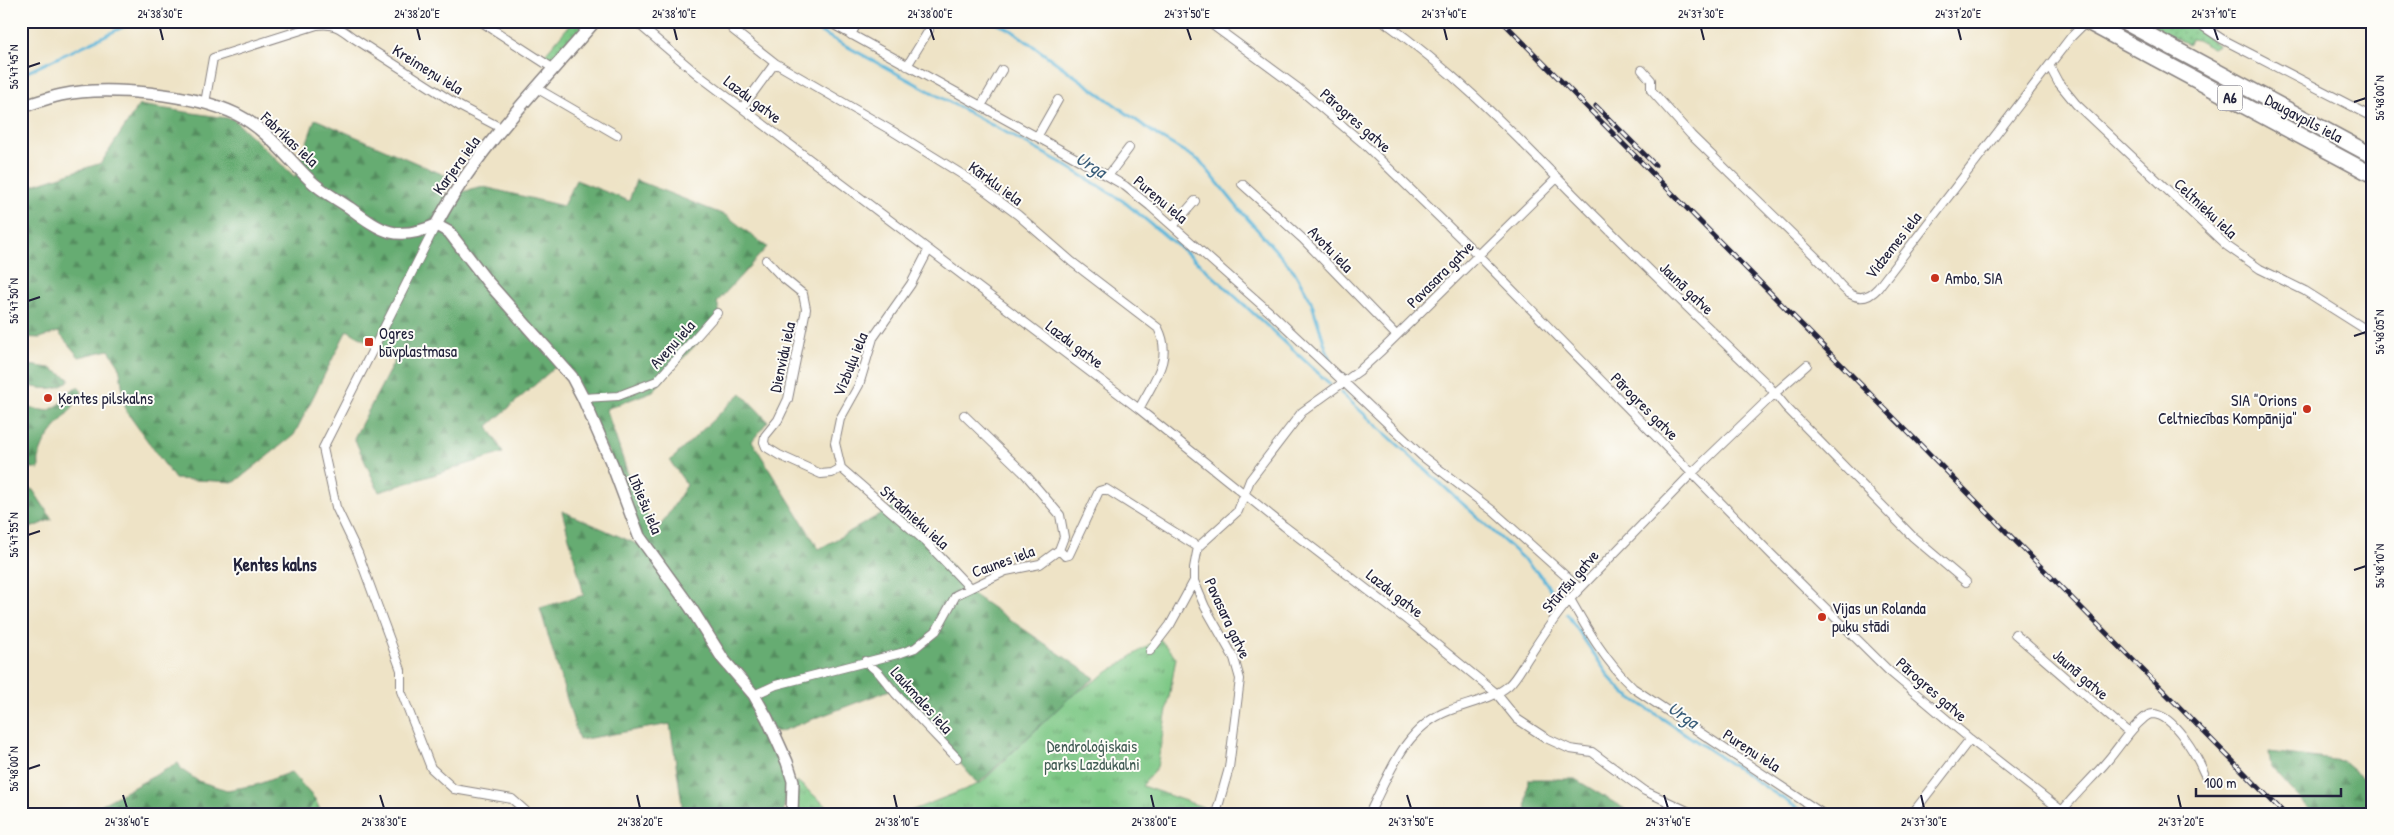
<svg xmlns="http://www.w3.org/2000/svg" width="2394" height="835" font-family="'Patrick Hand',sans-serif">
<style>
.grass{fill:url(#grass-dots);stroke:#507560}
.forest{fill:url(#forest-firs);stroke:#446756}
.park{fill:url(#park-tufts);stroke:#507560}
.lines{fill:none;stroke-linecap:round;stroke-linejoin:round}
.stream{stroke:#5bb5d9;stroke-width:3}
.street-casing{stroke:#888280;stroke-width:10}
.secondary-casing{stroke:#888280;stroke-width:14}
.highway-casing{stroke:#888280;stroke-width:18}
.street{stroke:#fff;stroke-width:8}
.secondary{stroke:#fff;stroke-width:11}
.highway{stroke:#fff;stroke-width:15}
.rail-casing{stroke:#22223b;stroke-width:5}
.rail{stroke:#fdfcf7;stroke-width:3;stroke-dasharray:9;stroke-linecap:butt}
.ticks{fill:none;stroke:#22223b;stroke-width:2}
.poi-dot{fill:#c8321e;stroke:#fdfcf7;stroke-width:2}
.labels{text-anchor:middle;stroke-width:4;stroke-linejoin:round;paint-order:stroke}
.shield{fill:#fdfcf7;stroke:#646373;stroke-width:1}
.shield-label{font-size:15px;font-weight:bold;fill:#22223b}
.street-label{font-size:16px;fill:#22223b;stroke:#fdfcf7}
.poi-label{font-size:16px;fill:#22223b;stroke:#fdfcf7;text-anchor:start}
.park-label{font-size:16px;fill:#425c55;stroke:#fdfcf7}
.water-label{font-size:18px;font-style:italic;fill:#395d7a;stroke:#fdfcf7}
.neighbourhood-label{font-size:18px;font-weight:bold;fill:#22223b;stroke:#fdfcf7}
.neatline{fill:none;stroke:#22223b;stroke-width:2}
.ticks-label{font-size:12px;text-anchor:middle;fill:#22223b}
</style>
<defs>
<pattern id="grass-dots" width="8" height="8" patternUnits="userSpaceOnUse" patternTransform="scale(1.25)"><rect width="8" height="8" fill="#7dc885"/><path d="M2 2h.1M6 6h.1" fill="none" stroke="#66a26e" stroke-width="1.8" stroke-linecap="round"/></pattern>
<pattern id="forest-firs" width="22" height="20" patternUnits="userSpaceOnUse" patternTransform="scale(1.25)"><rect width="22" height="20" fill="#66ac72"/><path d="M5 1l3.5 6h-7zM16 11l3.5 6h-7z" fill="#548c5f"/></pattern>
<pattern id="park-tufts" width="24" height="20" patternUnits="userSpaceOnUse" patternTransform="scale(1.25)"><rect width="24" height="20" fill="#7dc885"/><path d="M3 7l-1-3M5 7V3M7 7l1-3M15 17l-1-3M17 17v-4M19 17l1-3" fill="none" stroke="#66a26e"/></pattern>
</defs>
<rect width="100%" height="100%" fill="#fdfcf7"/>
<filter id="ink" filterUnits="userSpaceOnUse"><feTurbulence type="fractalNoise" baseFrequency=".02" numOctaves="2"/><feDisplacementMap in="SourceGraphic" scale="10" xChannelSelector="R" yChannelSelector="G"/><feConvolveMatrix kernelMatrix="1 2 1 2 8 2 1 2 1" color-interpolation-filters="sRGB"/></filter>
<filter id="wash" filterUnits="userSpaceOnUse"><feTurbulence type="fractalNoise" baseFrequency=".0096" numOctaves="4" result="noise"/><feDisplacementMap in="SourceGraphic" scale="20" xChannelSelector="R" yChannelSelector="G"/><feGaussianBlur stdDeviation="1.12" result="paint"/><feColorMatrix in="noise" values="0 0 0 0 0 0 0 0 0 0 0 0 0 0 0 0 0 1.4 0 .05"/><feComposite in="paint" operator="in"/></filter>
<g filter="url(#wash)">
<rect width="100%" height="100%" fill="#eee3c6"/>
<path class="grass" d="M573,21H589L553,62H549L545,57L546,53Z
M2134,21H2190L2200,32L2218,44L2217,46L2212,48L2197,40L2191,39L2189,44Z
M2122,27L2373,162V168L2118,31Z
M315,799L322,814H306Z"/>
<path class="forest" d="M139,105L233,119L295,177L315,119L451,178L443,196L484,187L563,206L576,180L629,201L636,180L727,216L767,247L717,302L721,317L653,391L606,409L632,486L656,533L687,485L670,461L741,393L768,421L752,441L819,549L895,506C923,532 948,558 968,591L1095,678L1069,698L978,784L895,688L779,732L761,726L788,780L783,814H679L682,804L670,724L579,740L540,608L584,595L562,511L639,545L622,479L562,361L488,426L503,453L379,492L354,438L396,358L347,330L294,435L235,482L175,479L126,411L119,365L109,350L79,357L58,332L40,338L21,337V189L101,163Z
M21,364L50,368L70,379C60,393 35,389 21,383Z
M79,387L82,392C72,414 47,430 40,453C38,458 39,464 39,469L21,466V410L29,408L48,411L60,404L64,394Z
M21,485L33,490L52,519L21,532Z
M2269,752L2342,761L2373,787V814H2314L2271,767Z
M178,763L182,770L198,781L227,790L256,785L291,772L315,799L306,814H84Z
M1528,779H1575L1633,814H1526Z"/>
<path class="park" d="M1159,638L1176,658L1157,767L1142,786L1203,807L1199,814H903L981,783L1069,698Z
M797,781L836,814H794Z"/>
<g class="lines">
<path class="stream" d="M800,21L1060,162L1123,201L1201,265L1330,384
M991,21L1011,30L1158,136L1200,161L1239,209L1294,271L1311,301L1331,364
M21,75L136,21
M1341,393L1518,554L1542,577L1556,598
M1567,614L1610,678L1624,693L1806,814"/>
</g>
</g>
<g filter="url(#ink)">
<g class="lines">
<defs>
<path id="street" d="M480,21L554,69
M635,21L697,74L1139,409L1284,526L1403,617L1496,693L1517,719L1546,738L1570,749L1592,752L1645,791L1694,814
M827,21L1106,175L1125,186L1150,206L1273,315L1422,456L1493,511L1579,588
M1207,21L1298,88L1363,143L1478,255L1770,553L1888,670L1970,739L2066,814
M1383,21C1456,73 1511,131 1573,194C1638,259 1702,322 1768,385L1786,407L1913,537L1966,582
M2195,21L2222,39L2373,117
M732,29L775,63L894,132L971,180L1018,215L1072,262L1158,328C1174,359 1153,381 1139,409
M851,35L858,21
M907,66L929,30
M2050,67L2058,82L2076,104L2227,246L2260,269L2305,291L2373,334
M1642,70L1651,80V90L1691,135L1825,266C1839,284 1856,312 1878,288L2071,37L2087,21
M538,89L617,135
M205,103L213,58L317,25C333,23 339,27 352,37L461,107L503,129
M981,106L1002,70
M742,108L775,63
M1037,137L1058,100
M1108,176L1129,148
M1242,184L1303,239L1396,335
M436,225L323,448L336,507L358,553L401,670V691L431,768L454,789L512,799L529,814
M1173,226L1195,201
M928,251L911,284L873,338L859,385L840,419L835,443L841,468L926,542L969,587
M766,260L782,277L803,294L806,309L788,399L778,420L765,436L764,442L766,447L779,455L821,474L832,473L841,468
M583,398L618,396L657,381L717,313
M1059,550L1065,556L1069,555L1099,491L1106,489L1198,547
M1570,599C1588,631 1606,662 1633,688L1823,814
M2015,634L2129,733
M1150,651L1170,625L1194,581
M865,661L879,673L896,694L957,758
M754,695L776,685L901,653L915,648L936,631L956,595L1006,571L1040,564L1059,550L1064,537L1060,515L1025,474L964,415
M2062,811C2076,793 2094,777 2108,760C2120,746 2129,730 2143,719C2145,717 2149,714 2153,714C2174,715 2197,756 2204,773
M1216,814L1229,768L1240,679L1234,658L1205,607L1194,581V568L1198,547L1238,511L1250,480L1302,412L1359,371L1382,350L1557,178
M1369,814C1389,775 1404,728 1448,711C1468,703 1491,700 1508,686C1517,678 1523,665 1530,655C1543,635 1555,616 1570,599L1692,473L1775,393L1807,365
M1912,814L1970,739"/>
<path id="secondary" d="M21,107C34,103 48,98 61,95C107,85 194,94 236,114C267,129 286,157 310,180C321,191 337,199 350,208C382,232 397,242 436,225
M436,225L449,232L486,280L572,377L583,398L612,464L639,536L691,608L723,659L754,695L767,718L787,762L793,781L792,814
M436,225C476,149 540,86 595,21"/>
<path id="highway" d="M2086,21L2373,175
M2123,21L2373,156"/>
</defs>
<use href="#street" class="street-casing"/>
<use href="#secondary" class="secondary-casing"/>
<use href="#highway" class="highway-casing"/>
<use href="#street" class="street"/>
<use href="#secondary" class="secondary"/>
<use href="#highway" class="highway"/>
<defs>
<path id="rail" d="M1502,21L2285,814
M1596,106L1655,165"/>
</defs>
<use href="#rail" class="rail-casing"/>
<use href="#rail" class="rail"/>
</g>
</g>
<path class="ticks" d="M160,28L163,40M417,28L420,40M674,28L677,40M930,28L934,40M1187,28L1191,40M1444,28L1447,40M1701,28L1704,40M1958,28L1961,40M2214,28L2218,40M28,67L40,63M2354,102L2366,98M28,301L40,297M2354,336L2366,332M28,535L40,531M2354,570L2366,566M28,769L40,765M123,795L127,808M380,795L384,808M637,795L640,808M894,795L897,808M1151,795L1154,808M1407,795L1411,808M1664,795L1668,808M1921,795L1924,808M2178,795L2181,808"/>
<g class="poi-dot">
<circle cx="1935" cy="278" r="5"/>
<rect x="364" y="337" width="10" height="10" rx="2.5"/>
<circle cx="48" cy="398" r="5"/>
<circle cx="2307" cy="409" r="5"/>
<circle cx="1822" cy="617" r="5"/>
</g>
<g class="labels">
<rect class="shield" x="2217.5" y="85.5" width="25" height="25" rx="4"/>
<g class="shield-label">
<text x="2230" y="103">A6</text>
</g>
<g class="street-label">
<text transform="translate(428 69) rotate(32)" y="6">Kreimeņu iela</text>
<text transform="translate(753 99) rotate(37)" y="6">Lazdu gatve</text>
<text transform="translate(2304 118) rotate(28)" y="6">Daugavpils iela</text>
<text transform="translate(1356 120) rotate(41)" y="6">Pārogres gatve</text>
<text transform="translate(290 139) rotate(43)" y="6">Fabrikas iela</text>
<text transform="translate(456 165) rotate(-54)" y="6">Karjera iela</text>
<text transform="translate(996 183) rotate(36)" y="6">Kārklu iela</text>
<text transform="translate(1161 199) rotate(40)" y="6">Pureņu iela</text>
<text transform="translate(2206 208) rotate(43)" y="6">Celtnieku iela</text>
<text transform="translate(1893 245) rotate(-52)" y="6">Vidzemes iela</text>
<text transform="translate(1331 249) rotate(46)" y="6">Avotu iela</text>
<text transform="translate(1440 274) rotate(-45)" y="6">Pavasara gatve</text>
<text transform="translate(1687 288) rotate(44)" y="6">Jaunā gatve</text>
<text transform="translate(672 344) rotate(-48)" y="6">Aveņu iela</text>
<text transform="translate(1075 344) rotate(37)" y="6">Lazdu gatve</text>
<text transform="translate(782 357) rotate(-78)" y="6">Dienvidu iela</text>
<text transform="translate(850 364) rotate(-68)" y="6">Vizbuļu iela</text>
<text transform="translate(1645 406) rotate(45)" y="6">Pārogres gatve</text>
<text transform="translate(646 504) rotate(67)" y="6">Lībiešu iela</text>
<text transform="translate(915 517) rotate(42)" y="6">Strādnieku iela</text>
<text transform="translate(1003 561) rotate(-20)" y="6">Caunes iela</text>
<text transform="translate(1570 581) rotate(-49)" y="6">Stūrīšu gatve</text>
<text transform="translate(1395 593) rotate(38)" y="6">Lazdu gatve</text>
<text transform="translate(1228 618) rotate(65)" y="6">Pavasara gatve</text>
<text transform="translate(2081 674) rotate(41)" y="6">Jaunā gatve</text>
<text transform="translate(1932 689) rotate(41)" y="6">Pārogres gatve</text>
<text transform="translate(922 700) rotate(48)" y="6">Laukmales iela</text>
<text transform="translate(1752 750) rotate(33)" y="6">Pureņu iela</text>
</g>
<g class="poi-label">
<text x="1945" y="284">Ambo, SIA</text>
<text x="379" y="339">Ogres<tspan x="379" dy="18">būvplastmasa</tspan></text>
<text x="58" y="404">Ķentes pilskalns</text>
<text x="2297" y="406" text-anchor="end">SIA "Orions<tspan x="2297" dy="18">Celtniecības Kompānija"</tspan></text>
<text x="1832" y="614">Vijas un Rolanda<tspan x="1832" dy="18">puķu stādi</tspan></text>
</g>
<g class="park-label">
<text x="1092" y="752">Dendroloģiskais<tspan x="1092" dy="18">parks Lazdukalni</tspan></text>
</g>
<g class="water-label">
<text transform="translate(1091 165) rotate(32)" y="6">Urga</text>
<text transform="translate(1683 715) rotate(34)" y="6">Urga</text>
</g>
<g class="neighbourhood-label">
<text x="275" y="571">Ķentes kalns</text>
</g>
</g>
<rect width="2394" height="835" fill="none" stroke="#fdfcf7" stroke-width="55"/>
<path d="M2196 788v8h145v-8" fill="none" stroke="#22223b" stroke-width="2.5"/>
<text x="2204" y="788" font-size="15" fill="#22223b" stroke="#fdfcf7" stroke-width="4" paint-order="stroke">100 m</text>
<rect x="28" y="28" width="2338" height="780" class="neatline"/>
<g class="ticks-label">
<text x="160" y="18">24°38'30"E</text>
<text x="417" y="18">24°38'20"E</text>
<text x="674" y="18">24°38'10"E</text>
<text x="930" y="18">24°38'00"E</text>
<text x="1187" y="18">24°37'50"E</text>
<text x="1444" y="18">24°37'40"E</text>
<text x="1701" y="18">24°37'30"E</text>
<text x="1958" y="18">24°37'20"E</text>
<text x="2214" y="18">24°37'10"E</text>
<text transform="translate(14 67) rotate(-90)" y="4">56°47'45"N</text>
<text transform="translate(2380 98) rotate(-90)" y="4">56°48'00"N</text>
<text transform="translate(14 301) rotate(-90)" y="4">56°47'50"N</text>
<text transform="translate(2380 332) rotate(-90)" y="4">56°48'05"N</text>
<text transform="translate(14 535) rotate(-90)" y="4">56°47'55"N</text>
<text transform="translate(2380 566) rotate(-90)" y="4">56°48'10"N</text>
<text transform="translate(14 769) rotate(-90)" y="4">56°48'00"N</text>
<text x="127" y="826">24°38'40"E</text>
<text x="384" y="826">24°38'30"E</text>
<text x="640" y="826">24°38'20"E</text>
<text x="897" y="826">24°38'10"E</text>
<text x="1154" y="826">24°38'00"E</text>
<text x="1411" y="826">24°37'50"E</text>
<text x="1668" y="826">24°37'40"E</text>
<text x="1924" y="826">24°37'30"E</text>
<text x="2181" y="826">24°37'20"E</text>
</g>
</svg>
